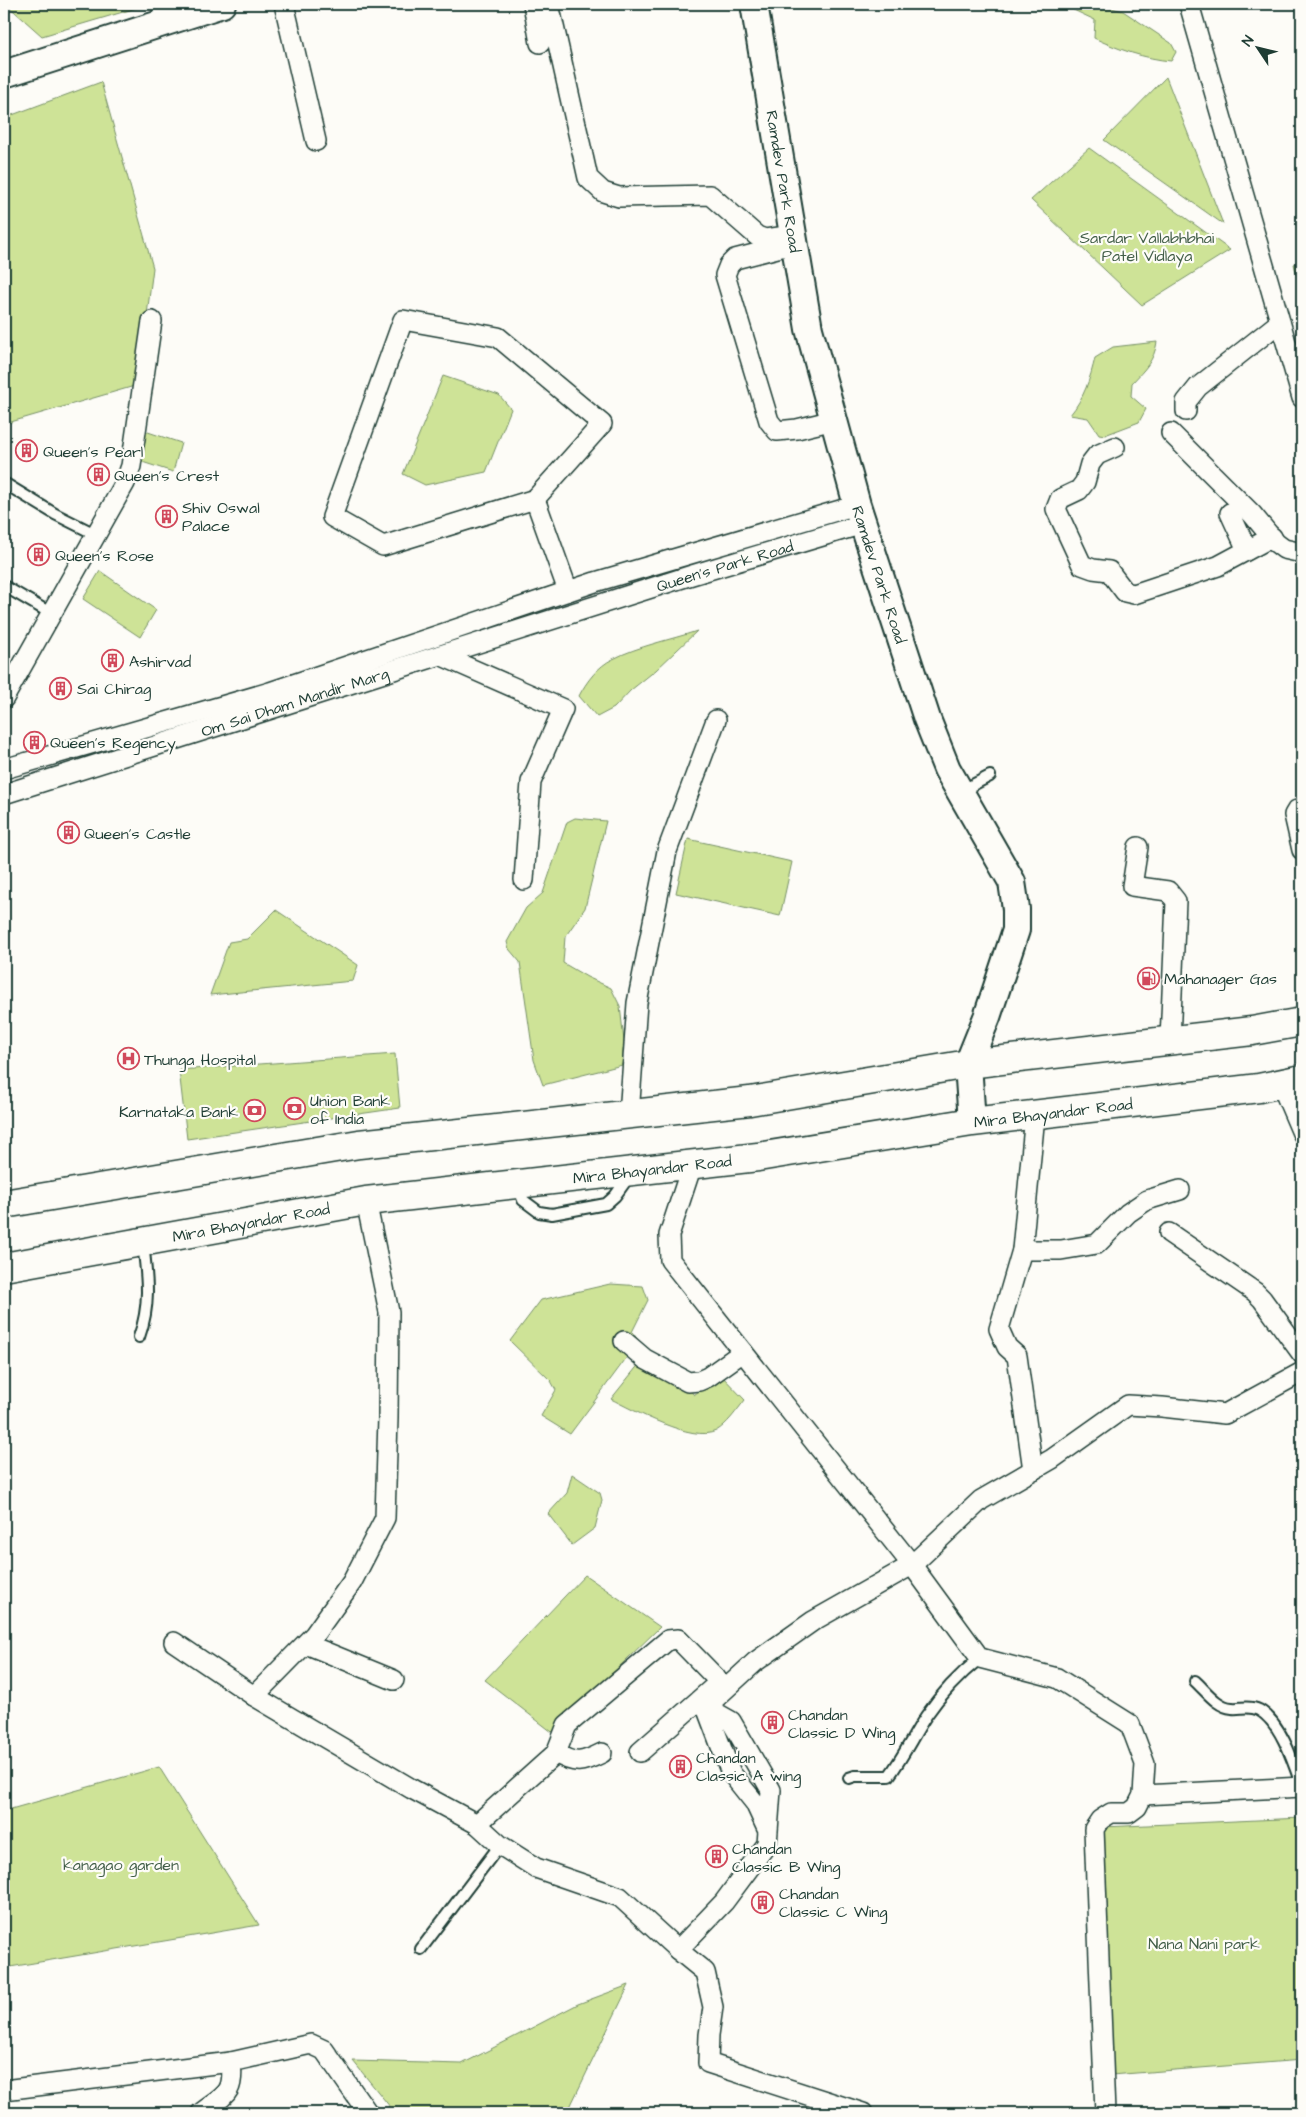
<svg xmlns="http://www.w3.org/2000/svg" width="1306" height="2117" font-family="'Architects Daughter',sans-serif">
<style>
.green{fill:#cee397;stroke:#769066}
.lines{fill:none;stroke-linecap:round;stroke-linejoin:round}
.lane-casing{stroke:#1f3d34;stroke-width:14}
.street-casing{stroke:#1f3d34;stroke-width:22}
.secondary-casing{stroke:#1f3d34;stroke-width:30}
.primary-casing{stroke:#1f3d34;stroke-width:31}
.lane{stroke:#fdfcf7;stroke-width:10}
.street{stroke:#fdfcf7;stroke-width:19}
.secondary{stroke:#fdfcf7;stroke-width:26}
.primary{stroke:#fdfcf7;stroke-width:28}
.labels{text-anchor:middle;stroke-width:4.5;stroke-linejoin:round;paint-order:stroke}
.street-label{font-size:16px;fill:#1f3d34;stroke:#fdfcf7}
.park-label{font-size:16px;fill:#425e48;stroke:#fdfcf7}
.poi-label{font-size:16px;fill:#1f3d34;stroke:#fdfcf7;text-anchor:start}
</style>
<rect width="100%" height="100%" fill="#fdfcf7"/>
<filter id="ink" filterUnits="userSpaceOnUse"><feTurbulence type="fractalNoise" baseFrequency=".02" numOctaves="2"/><feDisplacementMap in="SourceGraphic" scale="10" xChannelSelector="R" yChannelSelector="G"/><feConvolveMatrix kernelMatrix="1 2 1 2 8 2 1 2 1" color-interpolation-filters="sRGB"/></filter>
<g filter="url(#ink)">
<path class="green" d="M6,4H150L42,36Z
M1037,4H1096L1123,11L1171,43L1176,52L1171,61C1146,59 1117,49 1094,38L1095,20L1065,6C1053,10 1048,12 1037,4Z
M1166,77L1223,224L1104,140Z
M101,82L153,268L138,385L4,424V118Z
M1089,148L1230,250L1142,305L1031,200Z
M1302,262V295L1294,264Z
M1157,342C1154,361 1145,369 1132,383L1131,396L1146,409L1139,422L1105,435L1099,434L1088,418L1070,415C1084,398 1090,379 1095,358L1113,347Z
M443,376L499,395L511,409L486,472L425,485L403,474Z
M145,431L181,443L173,472L136,460Z
M100,571L156,610L140,637L83,599Z
M697,631L656,670L631,690L614,708L597,717L579,696C586,682 598,666 613,659C638,646 670,640 697,631Z
M575,818L606,821L585,908L565,937L563,963L587,977L611,988L620,1006L624,1041L622,1065L543,1085L534,1060L520,962L509,949L507,942L526,908L543,893L567,822Z
M688,839L792,862L780,916L676,893Z
M276,910L358,965L353,981L210,995L229,942L247,939Z
M395,1054L400,1108L187,1139L179,1070Z
M610,1284L643,1286L648,1300L632,1332L639,1341L570,1434L541,1416L556,1390L551,1381L510,1341L541,1300Z
M640,1363L689,1389L694,1395L720,1374L745,1400C737,1410 727,1425 716,1431C693,1443 633,1410 611,1399Z
M572,1474L600,1493L602,1500L595,1528L572,1545L548,1514L567,1493Z
M585,1575L660,1627L552,1732L485,1680Z
M159,1767L259,1925L4,1968V1811Z
M1302,1818V2060L1111,2075L1103,1827Z
M629,1985L567,2113H395L353,2061L462,2064L578,2004Z"/>
<g class="lines">
<defs>
<path id="lane" d="M4,483L55,514L97,535
M4,586L52,614
M961,791L990,776
M518,1186L523,1200L539,1212L552,1214L606,1204L615,1196L630,1175
M139,1337C151,1304 147,1277 143,1243
M1195,1681C1206,1691 1217,1707 1232,1708C1241,1709 1249,1705 1259,1710C1281,1722 1294,1764 1302,1787
M849,1778L855,1776H889C903,1757 913,1736 926,1716C941,1694 959,1675 980,1658
M421,1949L500,1845"/>
<g id="street">
<path d="M161,4L166,22"/>
<path d="M284,4L316,141"/>
<path d="M533,4L540,43"/>
<path d="M549,4L588,178L603,192L619,197L710,195L757,236L765,239L794,235"/>
<path d="M1189,4L1302,398"/>
<path d="M785,246L735,259L729,265L725,275L769,421L777,431L797,429L834,420"/>
<path d="M1186,411V402L1198,387L1280,322"/>
<path d="M1171,433L1252,514L1276,543L1284,549L1302,553"/>
<path d="M1115,447L1097,455L1090,464L1085,482L1079,490L1060,499L1056,509L1082,565L1093,569L1109,571L1125,592L1134,594L1218,566L1272,537"/>
<path d="M535,499L602,424L498,337L403,320L332,517L383,546L535,499L568,591"/>
<path d="M1230,513L1247,550"/>
<path d="M440,655L563,709L531,782L524,880"/>
<path d="M4,698L125,483L131,466L152,321"/>
<path d="M4,769L270,692L595,582L857,505"/>
<path id="s1" d="M4,794L692,575L863,524"/>
<path d="M1302,809L1297,810L1294,815L1302,850"/>
<path d="M1138,847L1132,886L1168,891L1176,901L1170,1040"/>
<path d="M1281,1084L1302,1133"/>
<path d="M629,1115L637,1003L667,851L716,720"/>
<path d="M692,1165L669,1235L670,1260L912,1565L980,1658L1057,1678L1130,1724L1145,1764L1143,1795L1137,1807L1129,1813H1111L1100,1820L1094,1829L1105,2113"/>
<path d="M1169,1233L1255,1292L1262,1299L1302,1354"/>
<path d="M1022,1250H1061L1097,1244L1128,1213L1147,1200L1180,1190"/>
<path d="M624,1341L645,1359L688,1382L699,1381L708,1377L743,1352"/>
<path d="M1033,1470L1017,1356L1007,1347L999,1329L1022,1250L1035,1115"/>
<path d="M174,1642L254,1696L412,1789L477,1824L500,1845L536,1868L620,1897L678,1950L705,1972L713,2007L709,2035L708,2063L863,2113"/>
<path d="M306,1644L394,1680"/>
<path d="M254,1696L314,1635L352,1582L385,1518L388,1418L389,1312L366,1201"/>
<path d="M706,1707L755,1662L813,1621L912,1565L981,1500L1052,1459L1128,1405L1162,1407L1225,1414L1302,1372"/>
<path d="M556,1753C575,1765 582,1763 602,1753"/>
<path d="M1143,1795L1302,1787"/>
<path d="M477,1824L556,1753L567,1725L668,1640L678,1639L716,1678L715,1686L640,1752"/>
<path d="M678,1950L724,1902L767,1844L768,1831L771,1790L731,1721L706,1707L731,1773L755,1803L768,1831"/>
<path d="M4,2090L231,2062L311,2044L324,2050L368,2113"/>
<path d="M201,2113C224,2095 235,2095 231,2062"/>
</g>
<g id="secondary">
<path id="s2" d="M754,4L809,329L857,505L927,719L947,769L1012,882L1016,909V930L987,1017L968,1064L972,1122"/>
<path d="M4,74L222,4"/>
</g>
<g id="primary">
<path d="M4,1204L359,1144L750,1101L968,1064L1252,1031L1302,1022"/>
<path id="s3" d="M4,1267L366,1201L758,1157L972,1122L1259,1088L1302,1079"/>
</g>
</defs>
<use href="#lane" class="lane-casing"/>
<use href="#street" class="street-casing"/>
<use href="#secondary" class="secondary-casing"/>
<use href="#primary" class="primary-casing"/>
<use href="#lane" class="lane"/>
<use href="#street" class="street"/>
<use href="#secondary" class="secondary"/>
<use href="#primary" class="primary"/>
</g>
</g>
<defs>
<symbol id="building-ring" viewBox="-11 -11 22 22"><circle r="9.5" fill="#fdfcf7" stroke="#d1495b" stroke-width="1.5"/><path d="M-4-6H4V6H1V3H-1V6H-4ZM-2.5-4.3h1.7v1.8h-1.7ZM.8-4.3h1.7v1.8H.8ZM-2.5-1h1.7V.8h-1.7ZM.8-1h1.7V.8H.8Z" fill="#d1495b"/></symbol>
<symbol id="fuel-ring" viewBox="-11 -11 22 22"><circle r="9.5" fill="#fdfcf7" stroke="#d1495b" stroke-width="1.5"/><path d="M-5.5-6h7V0h2V4h1.3V-2.5L3-4.5l.8-.8L6-3V5H2.5V1h-1V6h-7ZM-4.2-4.7v3.2H.2V-4.7Z" fill="#d1495b"/></symbol>
<symbol id="hospital-ring" viewBox="-11 -11 22 22"><circle r="9.5" fill="#fdfcf7" stroke="#d1495b" stroke-width="1.5"/><path d="M-5-5h3v3.5h4V-5h3V5h-3V1.5h-4V5h-3Z" fill="#d1495b"/></symbol>
<symbol id="bank-ring" viewBox="-11 -11 22 22"><circle r="9.5" fill="#fdfcf7" stroke="#d1495b" stroke-width="1.5"/><path d="M-6-4H6V4H-6ZM0-2.3a2.3 2.3 0 1 0 0 4.6a2.3 2.3 0 1 0 0-4.6Z" fill="#d1495b"/></symbol>
</defs>
<g fill-rule="evenodd">
<use href="#building-ring" x="14" y="438" width="25" height="25"/>
<use href="#building-ring" x="86" y="462" width="25" height="25"/>
<use href="#building-ring" x="154" y="504" width="25" height="25"/>
<use href="#building-ring" x="26" y="542" width="25" height="25"/>
<use href="#building-ring" x="100" y="648" width="25" height="25"/>
<use href="#building-ring" x="48" y="676" width="25" height="25"/>
<use href="#building-ring" x="22" y="730" width="25" height="25"/>
<use href="#building-ring" x="56" y="820" width="25" height="25"/>
<use href="#fuel-ring" x="1136" y="966" width="25" height="25"/>
<use href="#hospital-ring" x="116" y="1046" width="25" height="25"/>
<use href="#bank-ring" x="282" y="1096" width="25" height="25"/>
<use href="#bank-ring" x="242" y="1098" width="25" height="25"/>
<use href="#building-ring" x="760" y="1710" width="25" height="25"/>
<use href="#building-ring" x="668" y="1754" width="25" height="25"/>
<use href="#building-ring" x="704" y="1844" width="25" height="25"/>
<use href="#building-ring" x="750" y="1890" width="25" height="25"/>
</g>
<g class="labels">
<g class="street-label">
<text dy="6" stroke="none"><textPath href="#s2" startOffset="180">Ramdev Park Road</textPath></text>
<text dy="6" stroke="none"><textPath href="#s1" startOffset="756">Queen's Park Road</textPath></text>
<text dy="6" stroke="none"><textPath href="#s2" startOffset="585">Ramdev Park Road</textPath></text>
<text dy="6" stroke="none"><textPath href="#s1" startOffset="305">Om Sai Dham Mandir Marg</textPath></text>
<text dy="6" stroke="none"><textPath href="#s3" startOffset="1061">Mira Bhayandar Road</textPath></text>
<text dy="6" stroke="none"><textPath href="#s3" startOffset="656">Mira Bhayandar Road</textPath></text>
<text dy="6" stroke="none"><textPath href="#s3" startOffset="251">Mira Bhayandar Road</textPath></text>
</g>
<g class="park-label">
<text x="1147" y="243">Sardar Vallabhbhai<tspan x="1147" dy="18">Patel Vidlaya</tspan></text>
<text x="121" y="1870">kanagao garden</text>
<text x="1204" y="1949">Nana Nani park</text>
</g>
<g class="poi-label">
<text x="43" y="457">Queen's Pearl</text>
<text x="114" y="481">Queen's Crest</text>
<text x="182" y="513">Shiv Oswal<tspan x="182" dy="18">Palace</tspan></text>
<text x="55" y="561">Queen's Rose</text>
<text x="129" y="667">Ashirvad</text>
<text x="77" y="694">Sai Chirag</text>
<text x="50" y="748">Queen's Regency</text>
<text x="84" y="839">Queen's Castle</text>
<text x="1164" y="984">Mahanager Gas</text>
<text x="144" y="1065">Thunga Hospital</text>
<text x="310" y="1106">Union Bank<tspan x="310" dy="18">of India</tspan></text>
<text x="238" y="1117" text-anchor="end">Karnataka Bank</text>
<text x="788" y="1720">Chandan<tspan x="788" dy="18">Classic D Wing</tspan></text>
<text x="696" y="1763">Chandan<tspan x="696" dy="18">Classic A wing</tspan></text>
<text x="732" y="1854">Chandan<tspan x="732" dy="18">Classic B Wing</tspan></text>
<text x="779" y="1899">Chandan<tspan x="779" dy="18">Classic C Wing</tspan></text>
</g>
</g>
<rect width="1306" height="2117" fill="none" stroke="#fdfcf7" stroke-width="20"/>
<rect x="10" y="10" width="1286" height="2097" fill="none" stroke="#1f3d34" stroke-width="2" filter="url(#ink)"/>
<g transform="translate(1258 48) rotate(305)" stroke="#fdfcf7" stroke-width="4" paint-order="stroke">
<path d="M0-4L9 19L0 12L-9 19Z" fill="#1f3d34"/>
<text y="-8" font-size="14" font-weight="bold" text-anchor="middle" fill="#1f3d34">N</text>
</g>
</svg>
